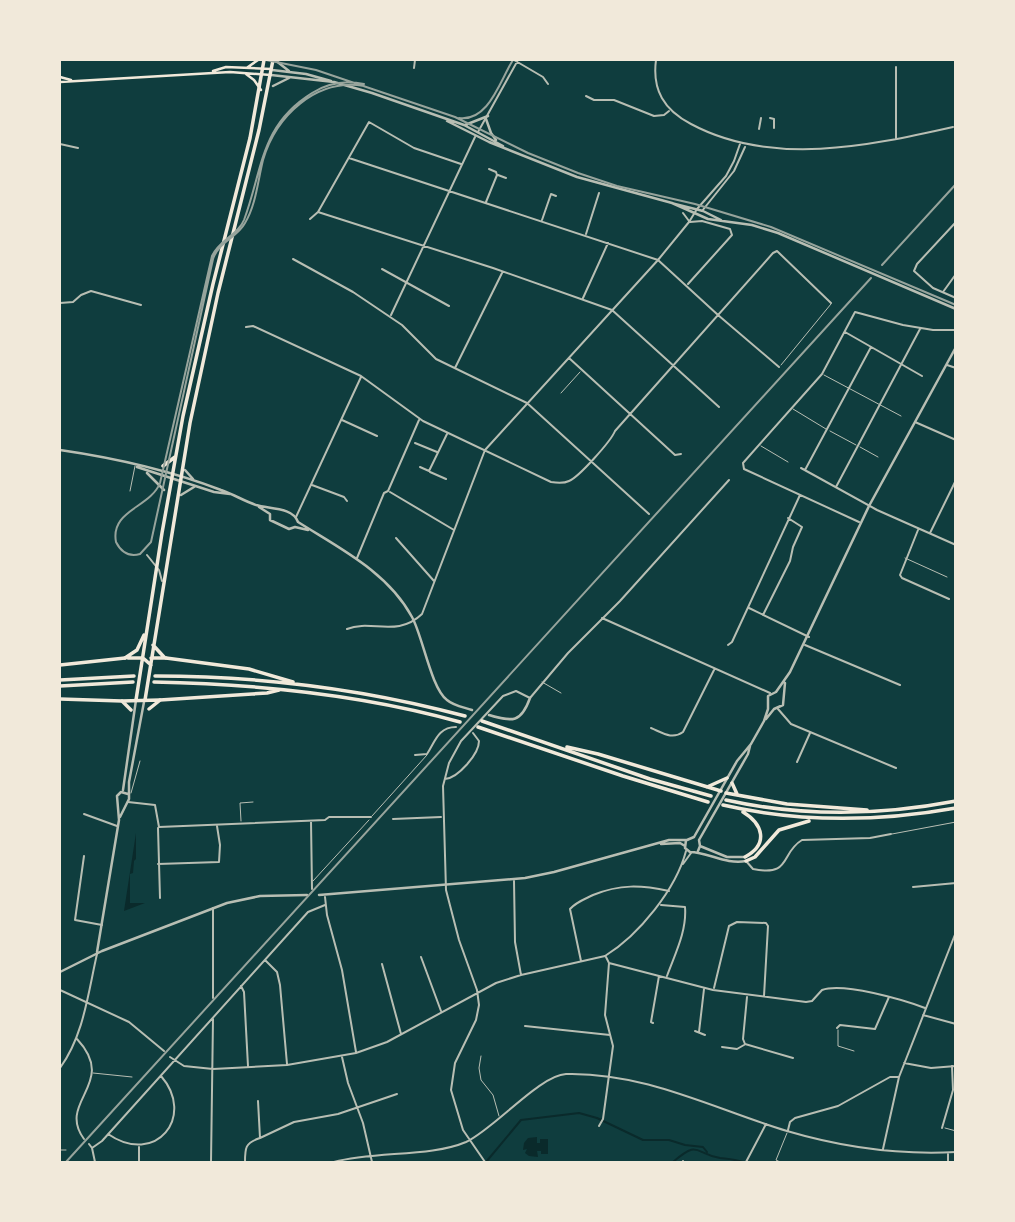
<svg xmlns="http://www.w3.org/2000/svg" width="1015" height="1222" font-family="Mulish,sans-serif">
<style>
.water{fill:#0a2a2b}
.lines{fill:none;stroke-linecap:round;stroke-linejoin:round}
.stream{stroke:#0a2a2b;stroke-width:2}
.service{stroke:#b8beb3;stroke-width:1}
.pedestrian{stroke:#b8beb3;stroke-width:2}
.minor{stroke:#b8beb3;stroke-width:2}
.tertiary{stroke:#b8beb3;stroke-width:2.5}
.secondary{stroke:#f1e9da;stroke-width:2.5}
.primary{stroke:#f1e9da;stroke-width:3.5}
.trunk{stroke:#f1e9da;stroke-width:3.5}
.tram{stroke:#97a49c;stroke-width:2}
.rail{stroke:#97a49c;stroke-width:2}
</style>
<rect width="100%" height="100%" fill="#0f3d3e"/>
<path class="water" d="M136,833V859L134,861L133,873L130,874V903H145L124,911Z
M537,1137V1143H540V1139H548V1154H541V1151H537L538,1157L529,1156L525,1153L527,1149L523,1150L524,1143L528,1138Z"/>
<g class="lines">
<path class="stream" d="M486,1162L521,1120L579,1113L597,1118L643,1140H669L685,1145L703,1147L707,1152
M673,1162C700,1139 694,1154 720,1158C729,1159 734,1159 743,1162"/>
<path class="service" d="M781,365L831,304
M824,375L901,416
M561,393L580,372
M793,409L826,429
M830,431L856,445
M761,446L788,462
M860,447L878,457
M130,491L135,466
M905,558L947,577
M542,682L561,693
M131,793L140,761
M372,816L427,755
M241,821L240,803L253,802
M892,834L956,822
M313,881L369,820
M838,1030V1046L854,1051
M481,1056L479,1068L481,1080L493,1095L499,1116
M93,1073L132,1077
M945,1128L956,1131
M60,1150H66
M780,1162L776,1160L787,1133"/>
<path class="pedestrian" d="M770,118L774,119V128
M759,129L761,118"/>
<path class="minor" d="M514,60L543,77L548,84
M656,60C652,90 664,110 691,124C771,167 869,146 953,127
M896,67V139
M414,68L415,60
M586,96L594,100H614L654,116L664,115L669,111
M478,132L518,60
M60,144L78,148
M349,158L658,260L718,315L779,367
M498,175L506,178
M486,202L497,175L496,172L489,169
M702,211L734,171L745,147
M318,212L493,268L612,310L719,407
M683,213L689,221
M310,219L318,212L369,122L414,148L461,164
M542,220L551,194L556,196
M956,222L917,264L914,271L933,288L956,298
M586,234L599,193
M293,259L353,292L402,325L436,359L527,403L649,514
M382,269L449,306
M688,284L732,235L730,229L702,221L690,222
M943,292L956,274
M583,298L608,243
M60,303L73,302L81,295L91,291L141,305
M391,315L475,137
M246,327L253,326L361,376L423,421L551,482C557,483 563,484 569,481C579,477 611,441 615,431L773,253L777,251L831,303
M845,332L922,376
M569,358L675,455L681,454
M947,365L956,368
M455,368L502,273
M342,420L377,436
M915,422L956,440
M415,443L437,452
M420,467L429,471L447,434
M801,468L877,510L956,545
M805,470L871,347
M430,472L446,479
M312,485L344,497L347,501
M836,487L920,329
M390,492L454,530
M296,517L361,377
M859,522L744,469L743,463L822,374L855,312L903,325L933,330H956
M918,530L900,575L902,578L949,599
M930,533L956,480
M396,538L434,581
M147,555L159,570L162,581
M357,558L384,493L388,491L419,420
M749,608L809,637
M763,615L790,561L793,547L802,527L788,518
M602,618L770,693
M347,629C371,619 397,638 422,614L485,450L658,260L689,222L697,209L726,176L734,161L740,144
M728,645L732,642L800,495
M805,645L900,685
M778,709L791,724L896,768
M651,728C663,733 672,740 683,732L714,670
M415,755L427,754C435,742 438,727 456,727
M797,762L810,733
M445,779C458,778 479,754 479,741L473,733
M128,802L155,805L159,827L325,820L329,817H371
M84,814L117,826
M393,819L441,817
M311,821L312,889
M158,828L160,898
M84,856L75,920L102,925
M746,861L753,869C792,877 780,853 802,840L870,838L891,834
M158,864L219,862L220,845L217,826
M683,864L691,853
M514,881L515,942L521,975
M913,887L956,883
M325,897L327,915L342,970L356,1052
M661,905L685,907C687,931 675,954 667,976
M213,908V998
M421,957L441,1011
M265,960L277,972L280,985L287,1064
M581,961L570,909C576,902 585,899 593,895C620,884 641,885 669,891
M609,963L713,990L806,1002L812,1001L822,990C843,982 904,1000 925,1008
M382,964L401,1034
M241,986L244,992L248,1066
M714,988L729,926L737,922L766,923L768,926L764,996
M60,990L129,1022L164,1051
M747,997L743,1039L745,1044L793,1058
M923,1015L956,1024
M653,1023L651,1022L659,976
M525,1026L610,1035
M837,1028L840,1025L875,1029L889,997
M695,1031L705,1035
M699,1032L704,989
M77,1039C119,1084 56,1101 84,1139
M722,1047L737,1049L744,1045
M170,1057L184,1066L213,1069L287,1065L356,1053L387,1042L496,983L521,975L605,956C639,935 676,889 686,851
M342,1057L348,1083L363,1123L372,1162
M904,1063L931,1068L956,1066
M60,1068C84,1035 88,993 97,954
M258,1101L260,1138L294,1122L338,1114L397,1094
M599,1126L603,1119L613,1046L605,1015L609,963L606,957
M942,1128L953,1090L952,1066
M788,1130L790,1122L795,1118L838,1106L890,1077H898
M108,1134C156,1167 196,1116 161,1076
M89,1144L92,1148L95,1162
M92,1148L102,1141L308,912L325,905
M883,1149L899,1077L956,932
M948,1154V1162
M683,1161V1162
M139,1162V1147
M211,1162L213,1019
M245,1162C245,1148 245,1143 260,1138
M334,1162C374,1151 431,1157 466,1142C494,1129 540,1075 566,1074C645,1072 714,1109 787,1131C841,1147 900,1155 956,1152
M485,1162L463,1130L451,1090L455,1063L476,1020L479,1005L477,990L459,940L446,890L443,786L449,763L461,741L503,696L516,691L530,698L568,653L620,601L729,480
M746,1162L766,1124"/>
<path class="tertiary" d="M275,60L289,71
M272,70L306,74L331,81
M271,75L334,82L372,93L464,125L503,146
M273,86L289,78
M486,119L491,133L496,140
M447,121L489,142L577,177L672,203L708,219L752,225L778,233L956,309
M465,125L488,116
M675,204L703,211L721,220
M60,450C115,458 169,470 221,490C233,494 244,501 256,505C269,509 293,507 298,522C339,548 388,572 412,617C423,637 431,688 447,700C454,706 463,707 472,710
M137,467L214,492L230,494
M185,470L193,479
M147,473L164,490
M181,495L194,487
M259,507L270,514V520L289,529L295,527L308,530
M489,715C513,722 521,723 530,698
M766,719L774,709L783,705L785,683
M123,790L136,700
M120,817L129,799V782L144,702
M694,837L737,761L751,744L764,721L768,709V696L776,692L790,672L869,506L956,347
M686,840L685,848L690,852C708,852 726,865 746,861
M661,844L680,843L685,846
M700,846L727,857H745
M698,851L700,846L699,840L748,754L750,746
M319,895L525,878L554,872L669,840H687L694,837
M97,952L119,820L117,796L121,792L128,794
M60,972L102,951L227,903L260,896L307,895"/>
<path class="secondary" d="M248,67L258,60
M213,71L226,67L271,69
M246,74L254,80L261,90
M60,77L71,80
M60,82L230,72L271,75"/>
<path class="primary" d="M163,466L175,457
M153,645L164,657
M125,658L137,650L144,635
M128,658H143L151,665
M151,658H166
M136,700L162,533L183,416L213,284L250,138L264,60
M145,700L190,423L218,293L259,130L273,60
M122,701L160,700
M123,702L131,710
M149,709L159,701"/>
<path class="trunk" d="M166,658L249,669L293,682
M60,665L125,658
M155,676C260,676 364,689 465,716
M60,680L134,676
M154,682C257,684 360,694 460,722
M60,686L133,682
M60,699L122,701
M160,700L267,693L279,690
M482,721L650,779L711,796
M478,727L623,776L708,802
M567,747L598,754L721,791
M732,783L737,794
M707,787L727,778
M726,793L787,804L867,810
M726,800C803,817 878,816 956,801
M723,805C801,823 877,822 956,808
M743,812C763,824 769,844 745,857
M746,861L755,857L779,830L809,821"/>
<path class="tram" d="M266,60L316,70L455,117L528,153L578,173L617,186L695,204L771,227L956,305
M364,86C316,78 276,116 263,160C258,180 256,205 245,223C237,238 219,241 213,259L151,542L140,554C129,557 121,552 116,542C110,510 150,508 160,483L212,256C219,240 238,235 244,220C263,169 260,125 312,93C328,83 345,80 364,84
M459,118C489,122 500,80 513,60"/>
<path class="rail" d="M882,265L956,184
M66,1162L871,278"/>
</g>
<rect width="1015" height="1222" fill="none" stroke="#f1e9da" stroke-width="122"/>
</svg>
